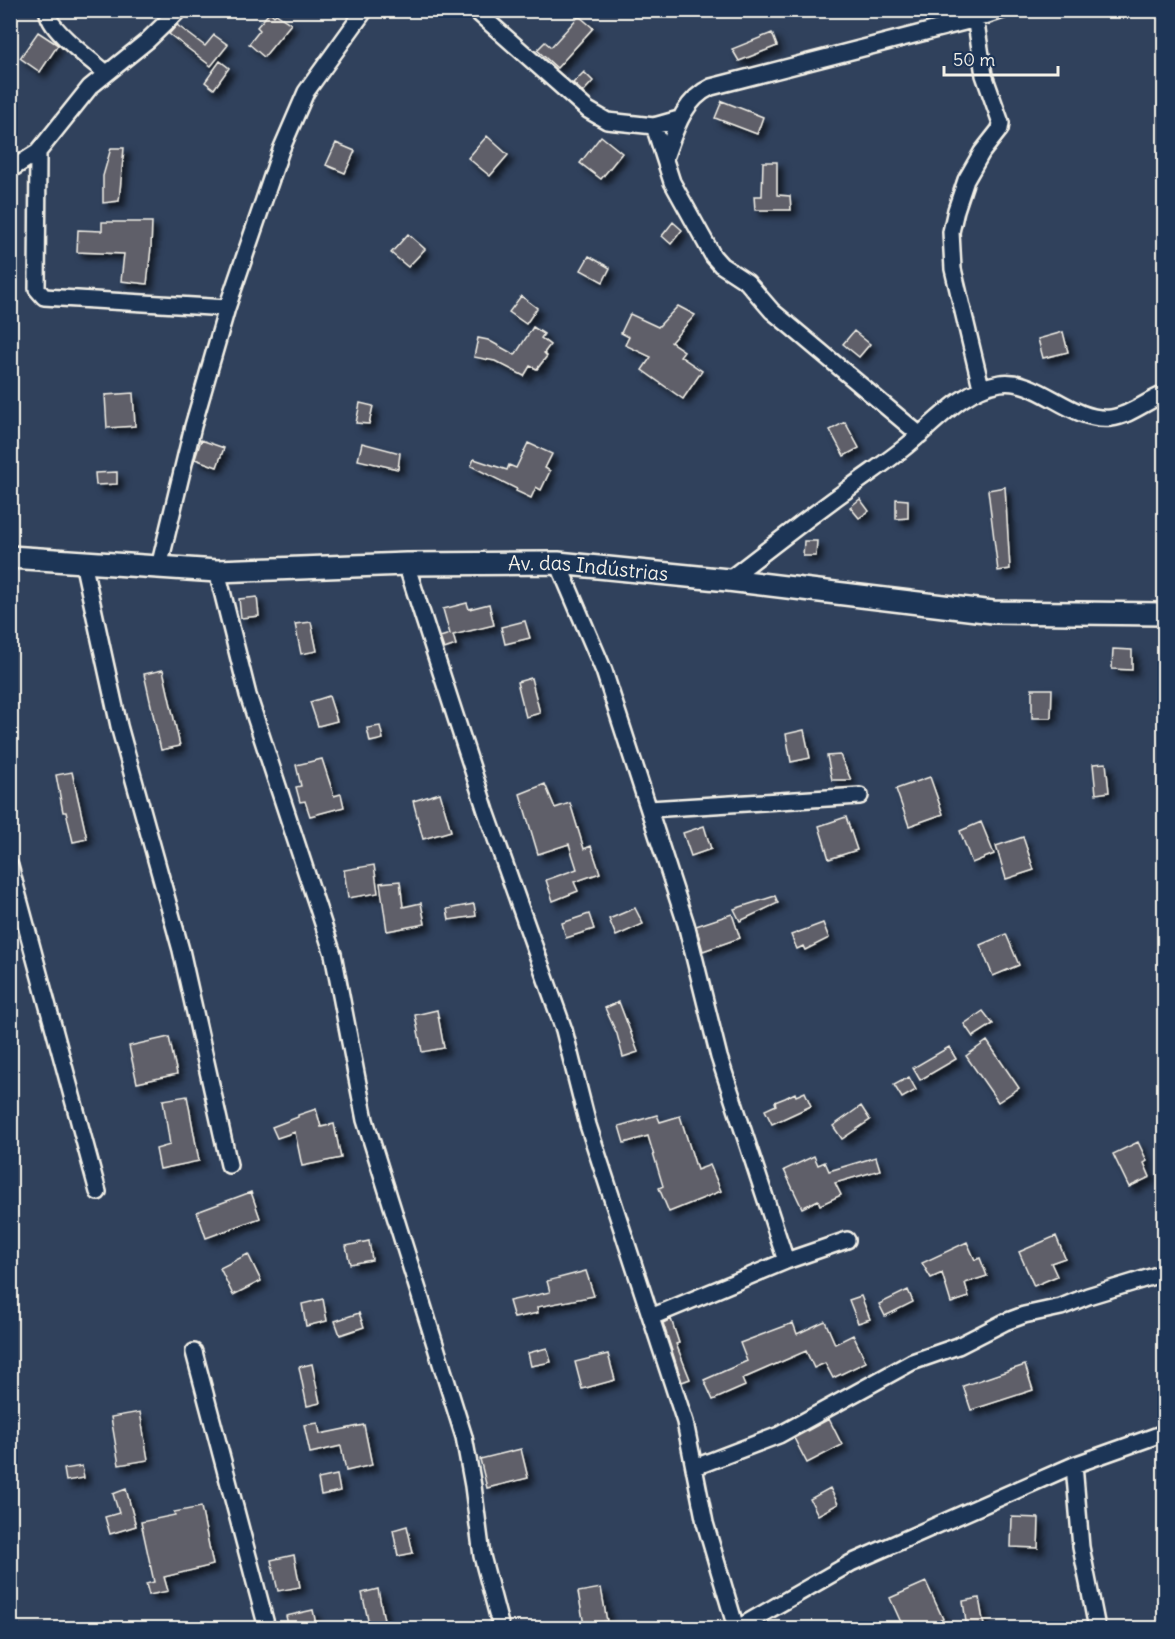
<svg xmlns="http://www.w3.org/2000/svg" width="1175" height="1639" font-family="Delius,sans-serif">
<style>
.building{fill:#5e5e69;stroke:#f4f1e8;stroke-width:1.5;filter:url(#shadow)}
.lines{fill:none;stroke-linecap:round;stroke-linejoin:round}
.street-casing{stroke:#f4f1e8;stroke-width:20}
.secondary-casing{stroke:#f4f1e8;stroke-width:26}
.street{stroke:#1d3557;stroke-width:15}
.secondary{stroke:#1d3557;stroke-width:21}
.labels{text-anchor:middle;stroke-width:4.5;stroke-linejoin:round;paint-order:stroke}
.street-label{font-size:20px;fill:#f4f1e8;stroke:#1d3557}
</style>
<defs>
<filter id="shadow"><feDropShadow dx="5.5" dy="5.5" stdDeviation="3" flood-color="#0009"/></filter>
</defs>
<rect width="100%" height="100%" fill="#30415c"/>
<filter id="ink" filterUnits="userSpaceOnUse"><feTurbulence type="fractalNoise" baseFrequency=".0167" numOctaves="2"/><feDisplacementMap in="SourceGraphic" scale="12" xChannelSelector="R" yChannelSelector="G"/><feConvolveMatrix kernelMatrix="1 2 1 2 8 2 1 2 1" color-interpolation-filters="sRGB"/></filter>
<g filter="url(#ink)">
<path class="building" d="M270,12L274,16L276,14L291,24L264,57L249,44L260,30L257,27Z
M579,16L593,28L557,68L537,50L545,42L551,47Z
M177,25L205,46L214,35L228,45L211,66L169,34Z
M38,32L58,45L40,72L20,58Z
M772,33L777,46L739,61L732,49Z
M220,61L229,68L214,89L205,82Z
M584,72L593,81L583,92L573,83Z
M722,101L763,117L757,134L715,118Z
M487,136L508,155L490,176L468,158Z
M601,136L622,153L601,179L580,163Z
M336,143L355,151L345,173L326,165Z
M111,148H124L119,201L103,203V176Z
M763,162H777V195L790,196L791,210H755L754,196H762Z
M102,222H152L151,247L147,284L121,281L124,254L77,252L78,230L102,231Z
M673,222L682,230L671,244L662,236Z
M408,234L425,249L408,267L391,253Z
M589,256L610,268L603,282L581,270Z
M521,296L537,308L526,324L509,312Z
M678,306L695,315L671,342L684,351L680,356L702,371L683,399L642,370L651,357L625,345L629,337L621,333L630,314L658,327Z
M533,327L544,334L541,338L550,345L544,353L547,356L537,369L530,366L524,376L495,361L474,357L478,338L488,340L515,355Z
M854,331L870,344L859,357L843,344Z
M1063,332L1068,352L1043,358L1038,339Z
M133,393L135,426L107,428L105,395Z
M360,403L373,406L369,424L356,423Z
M845,422L859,448L844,456L830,430Z
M201,440L224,448L217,467L195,459Z
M362,443L400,453L398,469L358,460Z
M528,443L552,454L545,468L550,471L541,490L536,487L531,498L516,491L517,489L471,466L474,459L507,470L509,465L516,468Z
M117,472V484L96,485L95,473Z
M1005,487L1010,569L998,571L988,490Z
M860,499L869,511L859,518L850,507Z
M896,499L908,500V518L896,519Z
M804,541H817L816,556H803Z
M257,597L259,616L241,618L239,599Z
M467,603L469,609L489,604L494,625L453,635L456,645L444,649L440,637L450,634L443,609Z
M525,621L530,638L505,644L501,627Z
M311,622L317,651L301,654L295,624Z
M1113,649L1132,650V670L1112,669Z
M163,670L180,746L161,750L144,674Z
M531,678L540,713L526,717L517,682Z
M1032,689H1052L1051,718H1032Z
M329,696L337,721L318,726L310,702Z
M380,726L383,739L370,742L367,728Z
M804,730L810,758L791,762L786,734Z
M840,755L851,780H832L827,756Z
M322,759L334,796L341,794L344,807L310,816L305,801L300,802L296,787L301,786L296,765Z
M1106,763L1109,792L1096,794L1093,764Z
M72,772L87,839L73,842L66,812H63L56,775Z
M930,777L943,814L909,826L896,789Z
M545,784L555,808L570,803L584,849L591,846L600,873L574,882L578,891L553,901L546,880L577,869L569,844L538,854L520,794Z
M440,793L451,831L423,839L413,801Z
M846,817L857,850L829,859L819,826Z
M981,822L994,854L972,863L960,831Z
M704,826L711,849L691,856L683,833Z
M1023,837L1034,870L1006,879L996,846Z
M374,865L378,893L348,898L344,870Z
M400,881L403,907L421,903L425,924L387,931L380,883Z
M775,896L778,903L740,921L734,909Z
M474,904L476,916L449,920L447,909Z
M635,908L643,924L616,936L609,919Z
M589,914L594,929L566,938L562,923Z
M732,914L740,938L703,951L696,926Z
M823,923L829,938L805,950L803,946L797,949L791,935Z
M1006,934L1019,965L993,976L980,945Z
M619,1002L638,1052L623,1057L617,1034L605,1008Z
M437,1010L444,1048L422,1052L415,1015Z
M983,1011L993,1024L973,1037L964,1024Z
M169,1037L177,1074L137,1083L129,1046Z
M987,1041L1019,1088L998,1102L966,1056Z
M949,1047L956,1059L920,1080L913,1068Z
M909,1077L916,1090L902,1098L894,1085Z
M805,1092L811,1106L772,1124L765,1110L776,1105L775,1102L785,1098L795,1093L796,1096Z
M187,1096L199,1161L160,1169L156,1149L170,1145L163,1100Z
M861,1106L870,1120L842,1139L833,1126Z
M316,1109L321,1127L334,1124L341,1158L302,1166L295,1132L277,1138L272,1127L298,1117V1115Z
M657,1115L660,1122L680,1116L697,1170L710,1165L721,1191L669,1212L659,1188L663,1186L648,1136L624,1143L619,1126Z
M1138,1142L1147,1161L1144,1163L1150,1177L1129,1187L1113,1154Z
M814,1156L818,1165L825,1162L829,1171L876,1157L880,1170L835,1183L841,1195L820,1205L818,1200L802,1208L784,1170Z
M251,1192L260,1218L206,1238L197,1212Z
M1056,1236L1065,1258L1051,1263L1057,1276L1034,1286L1019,1252Z
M369,1241L372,1260L350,1264L346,1246Z
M967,1242L975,1260L980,1258L987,1276L965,1283L969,1297L951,1303L942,1273L931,1278L922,1263Z
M248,1254L261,1281L233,1295L220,1268Z
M586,1271L594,1296L537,1307L538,1313L514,1318L509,1301L550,1292L547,1281Z
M908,1290L913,1302L885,1316L879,1304Z
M861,1296L870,1319L858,1323L849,1300Z
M323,1299L327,1321L306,1326L302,1304Z
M359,1313L364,1327L340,1335L335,1321Z
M671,1319L679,1343L676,1344L690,1379L682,1382L663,1323Z
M825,1321L835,1344L853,1335L866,1362L833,1378L825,1363L814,1368L806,1351L742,1379L745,1386L713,1400L704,1380L747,1361L740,1343L793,1323L797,1334Z
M547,1348L551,1362L531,1366L528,1353Z
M608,1354L615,1380L582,1389L575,1362Z
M312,1364L320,1403L307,1406L299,1367Z
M1025,1365L1033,1390L971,1410L963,1386Z
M140,1412L148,1460L119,1465L111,1417Z
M829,1419L842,1445L807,1463L794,1438Z
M318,1423L320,1434L364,1425L372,1465L346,1471L341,1446L310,1453L304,1425Z
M521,1449L528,1478L487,1488L480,1459Z
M82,1466L84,1478L66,1481L64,1469Z
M337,1475L340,1491L321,1495L318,1479Z
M830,1488L838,1504L818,1515L810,1499Z
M126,1489L136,1526L110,1534L105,1517L119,1513L113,1494Z
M201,1507L213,1565L164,1577L168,1591L149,1595L146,1584L154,1582L141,1522L175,1515L174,1512Z
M1012,1517L1039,1518L1038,1548L1011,1547Z
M407,1526L413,1553L398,1556L393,1530Z
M294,1555L300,1587L278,1591L271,1560Z
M926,1582L943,1619L922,1629H904L890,1598Z
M601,1588L607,1621L584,1625L578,1592Z
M378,1589L385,1626L370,1629L362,1593Z
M979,1598L984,1626L967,1629L963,1601Z
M313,1610L317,1629H289L286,1616Z"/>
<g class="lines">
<defs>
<path id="street" d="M48,10C45,28 93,61 106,73
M475,10L588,110L607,121L654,126L679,119
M974,10L984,75L1001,123L1000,129L982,152L966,180L956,210L951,232L953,269L981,387
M654,126L672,182L713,256L721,265L747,282L772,311L789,325L920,435
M38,152L37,289L44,297L227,308
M665,158C675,131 683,100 711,87L976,19L1003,10
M10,170L38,152L90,87L147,41L179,10
M83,562L119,726L181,950L229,1165
M558,563L604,671L686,924L719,1057L786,1261
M406,564L486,811L564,1030L588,1125L685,1422L705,1523L736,1628
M159,567L193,426L227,308L281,150L306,92L365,10
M217,571L248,695L333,954L365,1120L464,1437L473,1486L482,1556L501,1628
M728,580C766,551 805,520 844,492C866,475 889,461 910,443C937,421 964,389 1000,383C1038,377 1070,422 1111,418C1129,416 1147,401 1164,394
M649,809L860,796
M10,866L98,1192
M651,1317L786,1261L847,1240
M194,1352L267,1628
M695,1467L779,1435L912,1362L958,1346L1005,1322L1024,1315L1061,1307L1088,1296L1164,1273
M738,1628L851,1563L1074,1465
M1097,1628L1081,1547L1074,1465L1164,1433"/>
<g id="secondary">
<path id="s1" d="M10,557L217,571L406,564L558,563L728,580L993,612L1164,614"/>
</g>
</defs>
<use href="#street" class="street-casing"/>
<use href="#secondary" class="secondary-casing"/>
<use href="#street" class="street"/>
<use href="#secondary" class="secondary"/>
</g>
</g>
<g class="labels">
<g class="street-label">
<text dy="7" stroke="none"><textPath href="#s1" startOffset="579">Av. das Indústrias</textPath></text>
</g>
</g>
<rect width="1175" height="1639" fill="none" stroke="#1d3557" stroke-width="36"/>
<rect x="18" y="18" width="1139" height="1603" fill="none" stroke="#f4f1e8" stroke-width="2" filter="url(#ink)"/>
<path d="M944 66v9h114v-9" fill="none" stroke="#f4f1e8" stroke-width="3"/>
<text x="953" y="66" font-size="18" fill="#f4f1e8" stroke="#1d3557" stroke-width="4.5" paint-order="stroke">50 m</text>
</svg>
